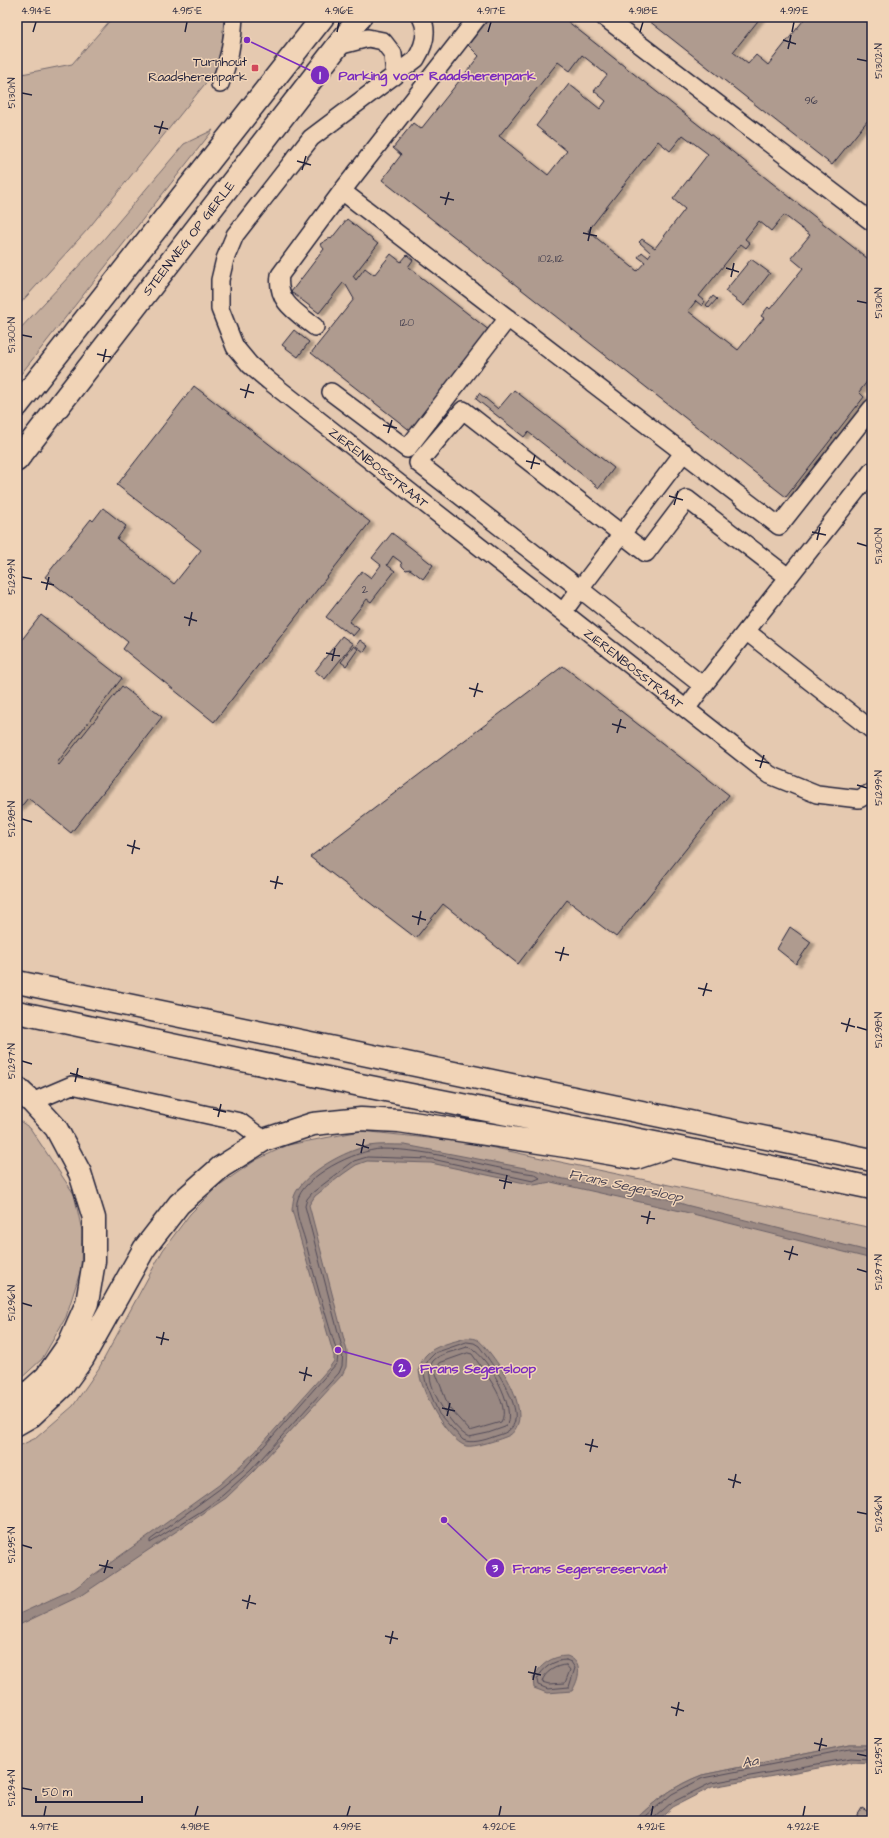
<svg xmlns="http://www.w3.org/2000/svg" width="889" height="1838" font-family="'Architects Daughter',sans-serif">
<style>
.green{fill:#c4ad9c;stroke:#73686c}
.water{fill:#9a8983;stroke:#6a6066}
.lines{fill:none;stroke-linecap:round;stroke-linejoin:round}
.shore{stroke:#524b58;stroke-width:1}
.building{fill:#af9b8f;stroke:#22223b;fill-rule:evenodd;filter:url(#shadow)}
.minor-casing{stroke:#22223b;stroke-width:20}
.major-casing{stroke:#22223b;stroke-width:25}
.highway-casing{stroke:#22223b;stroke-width:25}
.minor{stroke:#f1d4b7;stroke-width:17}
.major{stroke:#f1d4b7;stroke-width:22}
.highway{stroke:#f1d4b7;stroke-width:22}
.ticks{fill:none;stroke:#22223b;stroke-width:1.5}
.poi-dot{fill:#d1495b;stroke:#f1d4b7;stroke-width:1.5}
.labels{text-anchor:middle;stroke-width:3;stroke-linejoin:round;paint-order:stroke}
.number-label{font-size:11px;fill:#454050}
.poi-label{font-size:13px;fill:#22223b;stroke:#f1d4b7;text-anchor:end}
.street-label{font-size:13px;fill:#22223b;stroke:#f1d4b7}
.water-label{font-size:14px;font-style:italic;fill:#464151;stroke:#f1d4b7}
.leader{fill:none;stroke:#7b2cbf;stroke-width:1.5}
.callout-dot{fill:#7b2cbf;stroke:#f1d4b7;stroke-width:1.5}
.mark-label{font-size:12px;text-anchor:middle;font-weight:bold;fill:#fff}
.callout-label{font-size:14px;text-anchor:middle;font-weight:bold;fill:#7b2cbf;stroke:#f1d4b7;stroke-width:3;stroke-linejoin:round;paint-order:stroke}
.neatline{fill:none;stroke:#22223b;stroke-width:1.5}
.ticks-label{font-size:10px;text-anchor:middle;fill:#22223b}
</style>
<defs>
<filter id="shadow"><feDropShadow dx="4.5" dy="2.5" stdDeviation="1" flood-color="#0004"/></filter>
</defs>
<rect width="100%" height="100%" fill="#e5c9b0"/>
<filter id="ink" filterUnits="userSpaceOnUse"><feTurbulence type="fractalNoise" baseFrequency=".025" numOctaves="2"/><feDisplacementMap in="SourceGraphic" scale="8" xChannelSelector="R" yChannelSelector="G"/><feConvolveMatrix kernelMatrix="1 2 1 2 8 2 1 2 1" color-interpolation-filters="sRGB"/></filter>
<g filter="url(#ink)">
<path class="green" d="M113,17H224L221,64L88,229L17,307V75L72,64Z
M213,130L17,379V332L103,240L184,144Z
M17,1119L30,1128L74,1194L82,1231L81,1269L66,1317L42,1359L17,1382Z
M361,1131L466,1142L872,1228V1745H849L702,1775C675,1785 654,1801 634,1821H220L170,1818L138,1821H17V1447L36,1438L73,1406L99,1368L163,1250L190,1214L218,1186L256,1160L288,1145Z"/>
<path class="water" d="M405,1145L535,1170L559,1178L668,1199L686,1205L872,1252V1259L685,1212L551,1182L534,1185L431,1163L367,1161L356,1165L343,1174L315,1196L309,1205L347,1351L346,1367L342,1375L253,1472L226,1498L80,1596L17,1626V1615L74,1589L219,1485L255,1452L329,1368L334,1361V1356L292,1210C293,1204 293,1197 296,1192C308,1171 345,1151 368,1146C380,1144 393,1145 405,1145Z
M466,1338C469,1338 473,1338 476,1339C484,1342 505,1373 509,1382C514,1391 519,1405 519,1417C519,1423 515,1432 510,1435C502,1439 473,1448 466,1446C446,1439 420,1390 419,1370C419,1366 423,1359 425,1356C434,1345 454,1342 466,1338Z
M567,1656C584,1662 579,1679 572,1691L547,1693L534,1688L533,1679C539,1665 552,1656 567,1656Z
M849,1745H872V1763L852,1762L712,1787L673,1807L657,1821H634C654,1801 675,1785 702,1775Z
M170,1818L215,1820L220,1821H138Z"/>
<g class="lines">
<path class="shore" d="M381,1149C434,1149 482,1167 534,1174L540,1178L533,1181L432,1159L367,1157L354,1161L312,1193L307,1199L305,1206L343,1351L342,1366L339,1373L251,1470L223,1495L203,1510L150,1543V1540L221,1488L243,1470L337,1363L338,1355C326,1317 315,1279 305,1240C302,1229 295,1214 297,1202C302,1176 356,1150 381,1149Z
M467,1342L474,1343L479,1346C490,1361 532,1415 508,1431C504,1434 498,1435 493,1437C485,1440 471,1444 463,1440L439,1414L426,1383L423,1369L429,1359L435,1353Z
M467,1347C484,1348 520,1411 505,1427L488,1433L469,1437C452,1430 419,1378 433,1361C440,1353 457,1351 467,1347Z
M468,1353L472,1354C482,1369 512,1404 501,1422L470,1431L449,1408L435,1371L440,1363Z
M566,1660L571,1662L575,1668L569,1687L548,1689L538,1685L537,1680C542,1668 554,1660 566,1660Z
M566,1665L570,1670L565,1683L549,1684L542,1682C544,1672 557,1665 566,1665Z
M640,1821L672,1794L703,1778L850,1749H872
M654,1821L655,1817L671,1803L711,1783L851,1758L872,1759"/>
</g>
<path class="building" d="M490,17H562L872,262V375L859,392L864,397L786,497L382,180L401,155L393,148L413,123L421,129L479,56L468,45ZM582,55L607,75L594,91L606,101L600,109L569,84L536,126L567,151L548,175L499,136L558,62L570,71ZM683,135L708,154L673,199L685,209L655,248L642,239L639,242L651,253L648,257L642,252L638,257L645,262L637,271L588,231L658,141L670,151ZM784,215L810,235L791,258L803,268L770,309L768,307L761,316L764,318L738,350L688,311L696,301L702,306L705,301L699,296L741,244L746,248L750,243L745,239L759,221L771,231Z
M644,17H761L733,52L748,64L756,55L768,65L806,17H872V115L832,165Z
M347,219L378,244L353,276L356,280L365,268L374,275L391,254L401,262L407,255L413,260L408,267L490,331L412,432L311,353L354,299L346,285L343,283L319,313L291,292L324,249L320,244L330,238L331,239Z
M751,259L770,273L744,306L725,291Z
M713,296L717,299L709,308L706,305Z
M294,330L309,342L298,357L282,345Z
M194,386L370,522L214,722L123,649L128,642L45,577L91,519L93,521L103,508L126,526L117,539L174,584L201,550L117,485Z
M514,390L614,468L599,488L528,432L524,437L476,399L479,393L498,409Z
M392,533L433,565L423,579L410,569L406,570L402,566L401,562L393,556L387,565L395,571L371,602L367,599L349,622L359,629L353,636L344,629L343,630L326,617L362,571L371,578L381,565L372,558Z
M41,615L122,678L57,763L59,765L122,686L162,717L71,833L28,798L20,808L17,806V646Z
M342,636L353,644L325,679L315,671Z
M360,640L368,646L364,652L356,646Z
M354,646L358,649L346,666L341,662Z
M563,666L729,795L616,937L567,900L518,964L443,904L416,938L310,857Z
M790,927L811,942L796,964L777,949Z
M862,1808L872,1814V1821H854Z"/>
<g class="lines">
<defs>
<path id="minor" d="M421,17C429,31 424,46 416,59L311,138L235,235L225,259L220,280V309L235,347L250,365L269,381L770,775L817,794L859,799L872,792
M478,17L342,191L779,526L872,408
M604,17L872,222
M338,46L368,38L383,41L393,54L395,76
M220,84C229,62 233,41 234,17
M315,327C296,312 276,302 280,275L342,191
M331,392L407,449L508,318
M684,452L580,589L703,686L872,471
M563,612L580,589L418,463L463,410L646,553L687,499L788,577
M746,631L872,730
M686,709L703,686
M32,1102L72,1085L240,1122L264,1140"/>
<path id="major" d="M17,406L323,17
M17,460L360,17"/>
<path id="highway" d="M17,982L872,1160
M17,1012L360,1085L670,1146L872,1188
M17,1088L32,1102L56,1128L80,1173L94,1218V1261L87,1303L69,1344L46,1377L17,1403
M17,1424L31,1416L62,1387L83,1358L144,1249L179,1204L221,1167L264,1140L313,1124L361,1119L399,1121L572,1147L636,1158L669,1147"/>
</defs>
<use href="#minor" class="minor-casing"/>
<use href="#major" class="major-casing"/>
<use href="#highway" class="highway-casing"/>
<use href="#minor" class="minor"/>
<use href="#major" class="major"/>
<use href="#highway" class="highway"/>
</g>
</g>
<path class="ticks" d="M33,32L36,22M185,32L187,22M337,32L339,22M488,32L491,22M640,32L643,22M792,32L794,22M783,40L796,44M788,49L791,35M857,59L867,61M22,93L32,95M154,126L168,129M159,134L163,121M297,161L311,165M302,170L306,156M440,197L454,200M445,205L449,192M583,233L597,236M588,241L591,227M726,268L739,272M731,277L734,263M857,301L867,303M22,335L32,337M97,354L111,357M103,362L106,349M240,389L254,393M245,398L249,384M383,425L397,428M388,433L392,420M526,461L540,464M531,469L535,455M669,496L683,500M674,505L678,491M812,532L826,535M817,540L820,527M857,543L867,546M22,577L32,579M41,582L54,585M46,590L49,577M184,617L197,621M189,626L192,612M326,653L340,656M332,661L335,648M469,688L483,692M474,697L478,683M612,724L626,728M617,733L621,719M755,760L769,763M760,768L764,755M857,785L867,788M22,819L32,822M127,845L140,849M132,854L135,840M270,881L283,884M275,889L278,876M412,916L426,920M418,925L421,911M555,952L569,955M560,961L564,947M698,988L712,991M703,996L707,983M841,1023L855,1027M857,1027L867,1030M846,1032L850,1018M22,1061L32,1064M70,1073L83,1077M75,1082L78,1068M213,1109L226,1112M218,1117L221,1104M356,1144L369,1148M361,1153L364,1139M499,1180L512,1183M504,1189L507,1175M641,1216L655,1219M647,1224L650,1211M784,1251L798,1255M789,1260L793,1246M857,1269L867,1272M22,1303L32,1306M156,1337L169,1340M161,1345L164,1332M299,1372L312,1376M304,1381L307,1367M442,1408L455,1411M447,1416L450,1403M585,1444L598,1447M590,1452L593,1439M728,1479L741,1483M733,1488L736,1474M857,1512L867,1514M22,1545L32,1548M99,1565L113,1568M104,1573L108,1560M242,1600L256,1604M247,1609L250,1595M385,1636L398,1639M390,1644L393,1631M528,1672L541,1675M533,1680L536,1666M671,1707L684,1711M676,1716L679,1702M814,1743L827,1746M819,1751L822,1738M857,1754L867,1756M22,1788L32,1790M44,1816L46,1806M195,1816L198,1806M347,1816L350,1806M499,1816L501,1806M651,1816L653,1806M803,1816L805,1806"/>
<rect class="poi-dot" x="251" y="64" width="8" height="8" rx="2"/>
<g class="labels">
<g class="number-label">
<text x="811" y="104">96</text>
<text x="551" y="262">102,112</text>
<text x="407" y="326">120</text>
<text x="365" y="593">2</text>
</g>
<g class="poi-label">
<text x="247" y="66">Turnhout<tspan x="247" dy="15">Raadsherenpark</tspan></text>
</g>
<g class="street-label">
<text transform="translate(188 238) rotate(-52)" y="5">STEENWEG OP GIERLE</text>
<text transform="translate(379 467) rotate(38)" y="5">ZIERENBOSSTRAAT</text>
<text transform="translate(634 668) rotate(38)" y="5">ZIERENBOSSTRAAT</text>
</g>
<g class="water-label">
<text transform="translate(626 1185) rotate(12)" y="5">Frans Segersloop</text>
<text transform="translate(750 1761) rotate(-9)" y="5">Aa</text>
</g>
</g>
<path class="leader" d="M247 40L320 75M338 1350L402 1368M444 1520L495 1568"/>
<g class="callout-dot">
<circle cx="247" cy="40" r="4"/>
<circle cx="338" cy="1350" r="4"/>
<circle cx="444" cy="1520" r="4"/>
<circle cx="320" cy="75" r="10"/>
<circle cx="402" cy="1368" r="10"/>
<circle cx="495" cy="1568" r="10"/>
</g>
<g class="mark-label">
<text x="320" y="79">1</text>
<text x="402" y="1372">2</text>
<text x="495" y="1572">3</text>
</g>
<g class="callout-label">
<text x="437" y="80">Parking voor Raadsherenpark</text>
<text x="478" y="1373">Frans Segersloop</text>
<text x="590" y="1573">Frans Segersreservaat</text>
</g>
<rect width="889" height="1838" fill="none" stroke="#f1d4b7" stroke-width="44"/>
<path d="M36 1796v6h106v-6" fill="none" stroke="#22223b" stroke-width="2"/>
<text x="42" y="1796" font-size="12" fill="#22223b" stroke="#f1d4b7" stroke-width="3" paint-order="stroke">50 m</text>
<rect x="22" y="22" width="845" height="1794" class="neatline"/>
<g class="ticks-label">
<text x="36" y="14">4.914°E</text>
<text x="187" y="14">4.915°E</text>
<text x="339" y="14">4.916°E</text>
<text x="491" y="14">4.917°E</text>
<text x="643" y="14">4.918°E</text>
<text x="794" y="14">4.919°E</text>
<text transform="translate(878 61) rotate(-90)" y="4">51.302°N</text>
<text transform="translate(11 93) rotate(-90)" y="4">51.301°N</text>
<text transform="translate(878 303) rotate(-90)" y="4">51.301°N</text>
<text transform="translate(11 335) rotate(-90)" y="4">51.300°N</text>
<text transform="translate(878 546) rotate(-90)" y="4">51.300°N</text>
<text transform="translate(11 577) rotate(-90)" y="4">51.299°N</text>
<text transform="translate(878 788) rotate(-90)" y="4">51.299°N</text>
<text transform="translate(11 819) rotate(-90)" y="4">51.298°N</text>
<text transform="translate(878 1030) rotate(-90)" y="4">51.298°N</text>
<text transform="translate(11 1061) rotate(-90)" y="4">51.297°N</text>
<text transform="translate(878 1272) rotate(-90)" y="4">51.297°N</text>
<text transform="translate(11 1303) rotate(-90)" y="4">51.296°N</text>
<text transform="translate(878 1514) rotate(-90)" y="4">51.296°N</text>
<text transform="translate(11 1545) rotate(-90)" y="4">51.295°N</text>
<text transform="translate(878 1756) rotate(-90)" y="4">51.295°N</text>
<text transform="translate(11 1788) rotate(-90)" y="4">51.294°N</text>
<text x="44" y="1830">4.917°E</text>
<text x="195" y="1830">4.918°E</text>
<text x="347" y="1830">4.919°E</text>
<text x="499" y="1830">4.920°E</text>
<text x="651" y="1830">4.921°E</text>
<text x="803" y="1830">4.922°E</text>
</g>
</svg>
